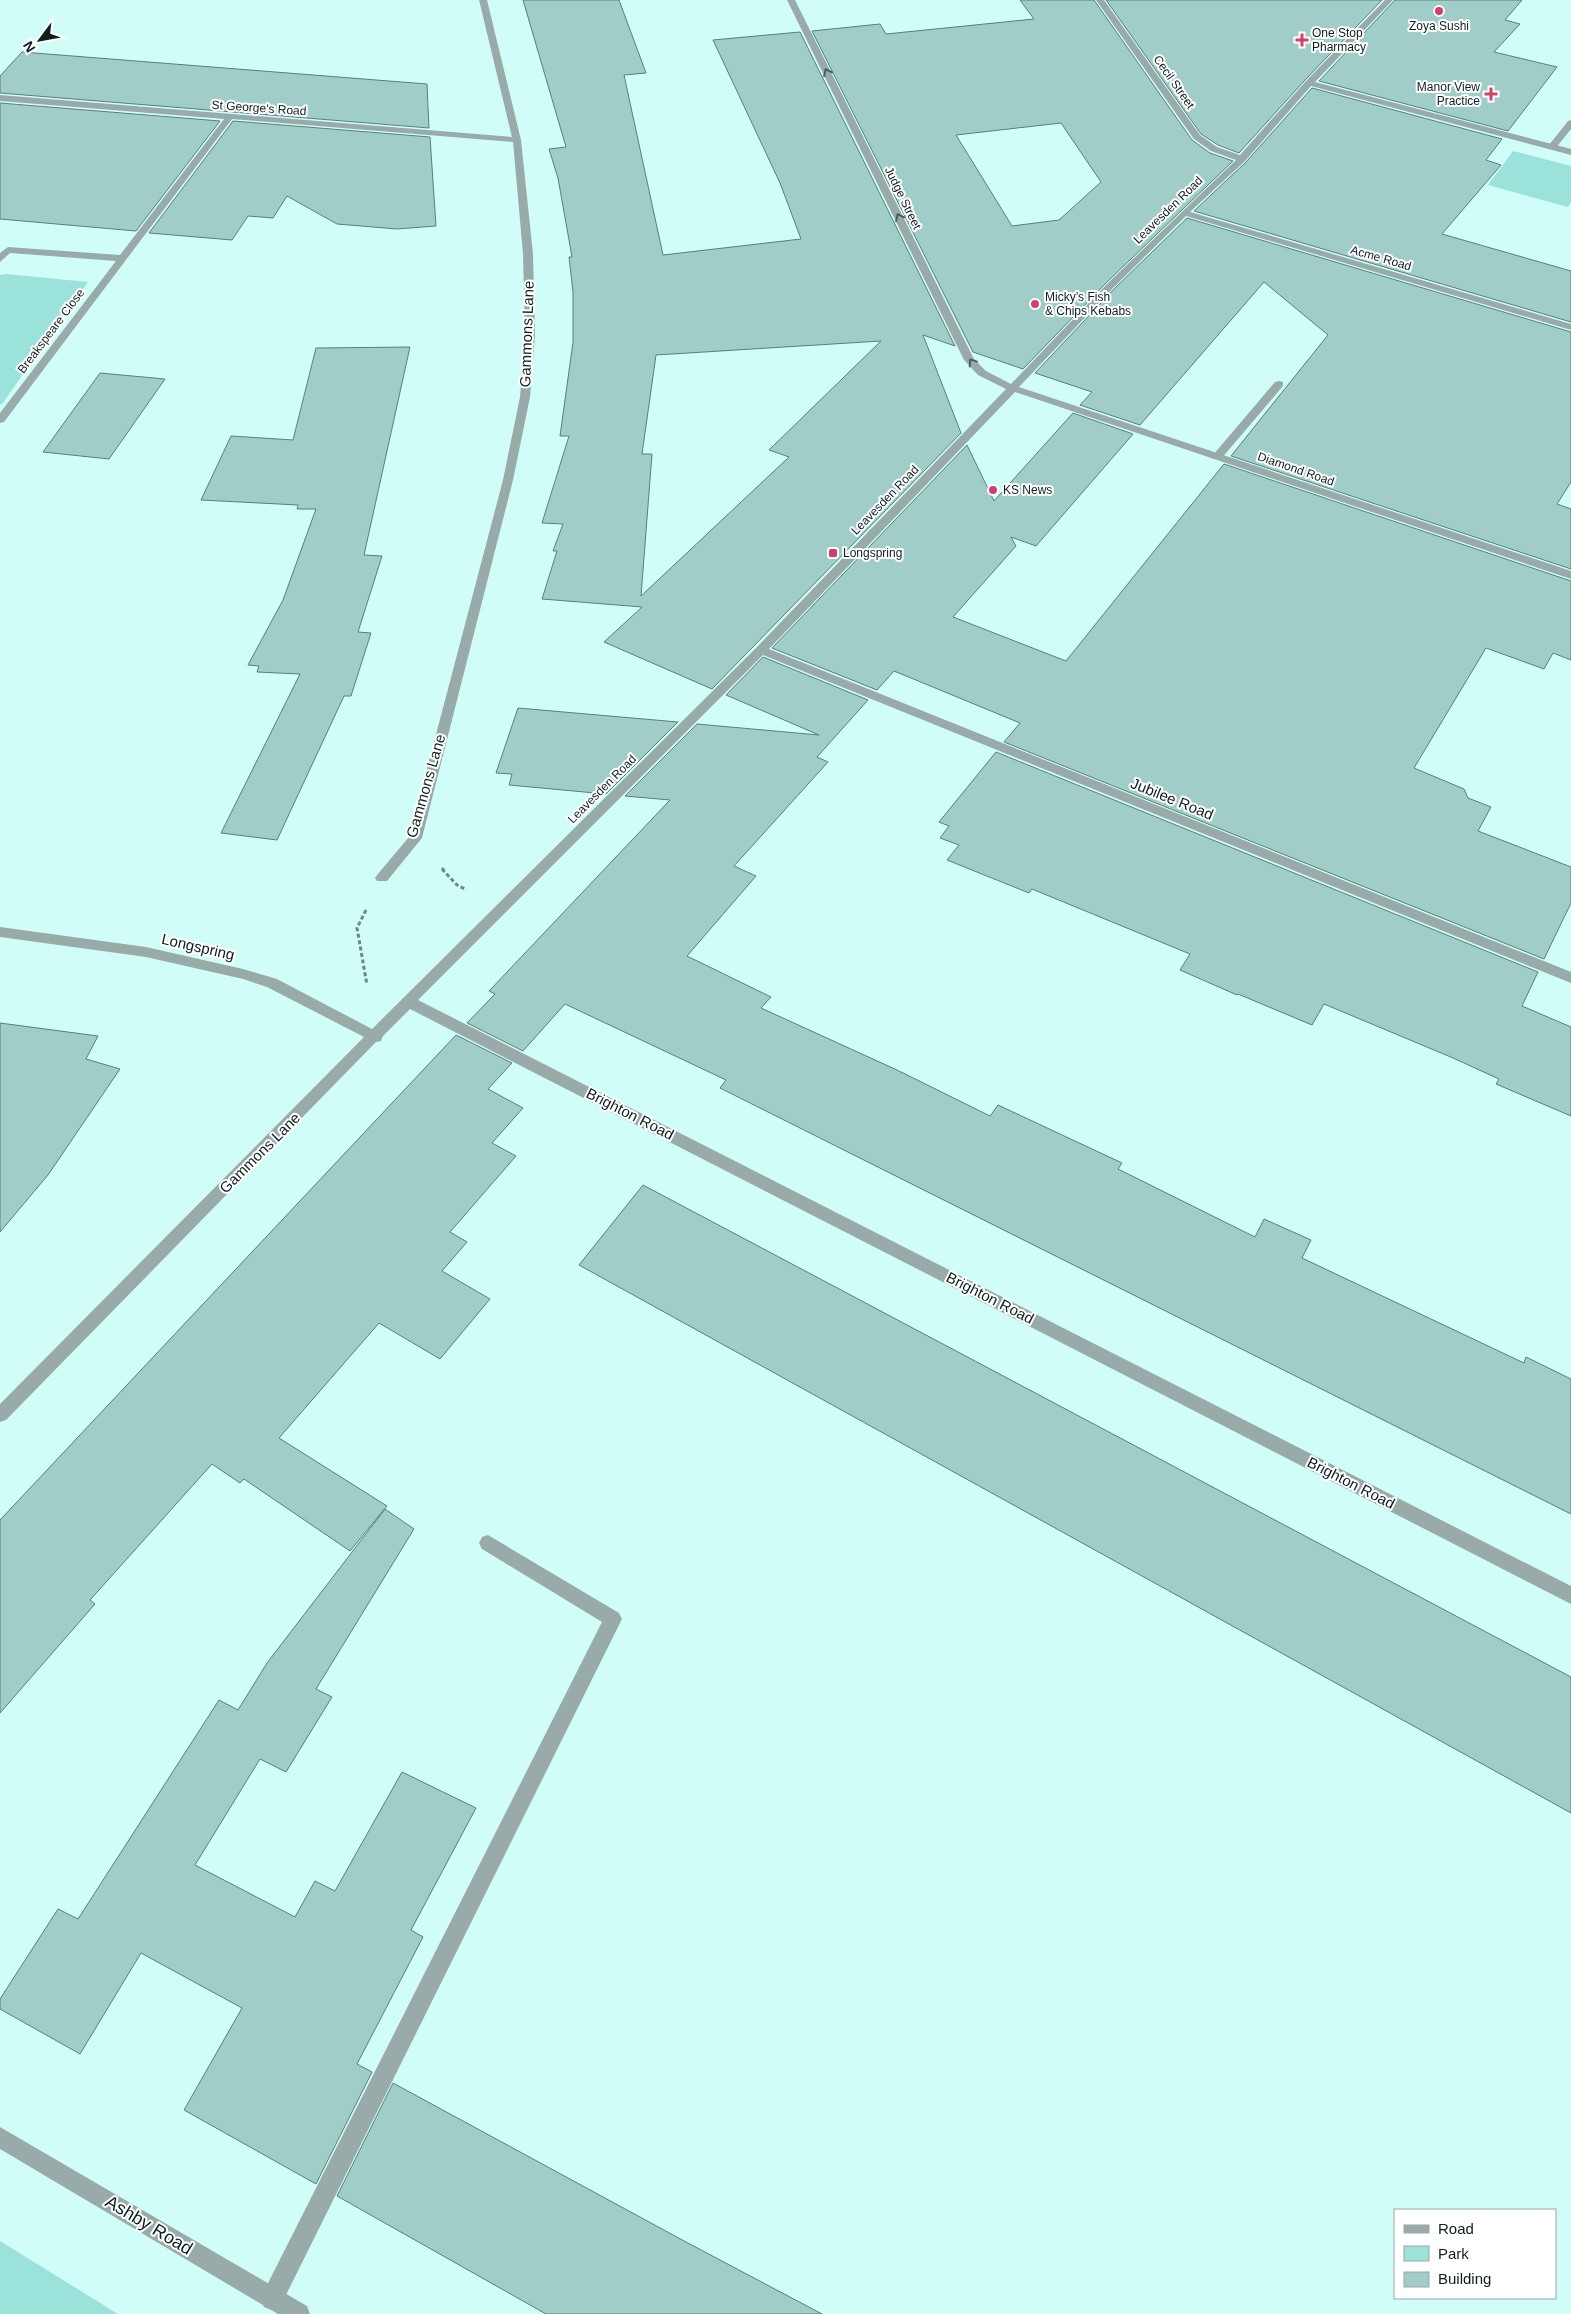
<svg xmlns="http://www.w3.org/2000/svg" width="1571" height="2314" font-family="Arial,sans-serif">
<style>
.green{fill:#9ae2da}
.building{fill:#a1cdc8;stroke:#577f7b;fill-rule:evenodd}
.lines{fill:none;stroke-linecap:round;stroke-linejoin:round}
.path-far1{stroke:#6c8986;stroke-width:2.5;stroke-dasharray:3 2;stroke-linecap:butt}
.path{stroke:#6c8986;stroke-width:3;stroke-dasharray:4 2.5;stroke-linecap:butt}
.service{fill:#99aba9;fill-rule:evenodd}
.minor{fill:#99aba9;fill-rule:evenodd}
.oneway{stroke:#4d5d5c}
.poi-dot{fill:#d0416a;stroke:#fff;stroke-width:2}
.labels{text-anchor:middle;stroke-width:4;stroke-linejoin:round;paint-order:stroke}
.far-poi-label{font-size:12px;fill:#0e1e1d;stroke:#fff;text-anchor:start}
.far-street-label{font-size:12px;fill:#0e1e1d;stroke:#fff}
.street-label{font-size:15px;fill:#0e1e1d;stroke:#fff}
.near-street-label{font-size:18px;fill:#0e1e1d;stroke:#fff}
</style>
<rect width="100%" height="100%" fill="#d1fdf8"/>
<path class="green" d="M1513,151L1571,166V202L1568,207L1488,185Z
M6,274L88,282L2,404H0V275Z
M0,2241L118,2314H0Z"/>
<path class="building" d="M523,0H619L646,73L624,75L663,255L801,239L780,183L713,40L800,32L955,346L923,335L961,433L712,689L604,642L642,607L542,599L557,551H553L563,524L542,523L569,436H560L573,342V292L569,257H572L558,178L549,149L566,147ZM881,341L769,450L789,457L641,596L652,454H642L656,355Z
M1020,0H1094L1192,140L1210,153L1233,161L1107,282L1023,369L973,352L812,31L880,24L886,34L1034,19ZM1061,123L1101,182L1059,220L1012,226L956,135Z
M1106,0H1382L1305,80L1239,153L1218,145L1201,134Z
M1395,0H1522L1505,20L1520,24L1494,52L1557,67L1508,131L1319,81Z
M22,52L427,84L429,128L0,93V76Z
M1312,88L1502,139L1486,160L1501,165L1442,234L1571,271V322L1194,211L1246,162Z
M0,103L220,121L136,231L0,219Z
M233,121L430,137L436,226L397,229L337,224L287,196L273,218L248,216L232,240L149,233Z
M1187,218L1571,332V482L1557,504L1571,509V569L1231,456L1328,335L1264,282L1140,425L1080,405L1092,392L1035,373L1115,288Z
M410,347L364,555L382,556L358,632L371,633L351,696H344L277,840L221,833L300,674L257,672L259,666L248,665L283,600L316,509H297L298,505L201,500L231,436L293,440L316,348Z
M100,373L165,379L109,459L43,452Z
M1073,413L1133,434L1036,546L1011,537L1016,546L953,617L1066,661L1224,464L1571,581V660L1553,653L1544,669L1486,648L1414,768L1464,789L1468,798L1491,807L1478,831L1571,867V903L1544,959L1004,742L1020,723L894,671L877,690L772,648L967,445L994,501Z
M763,657L868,700L817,757L828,762L734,866L756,876L687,956L771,997L761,1008L897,1070L990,1116L998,1105L1122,1163L1118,1169L1255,1237L1264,1219L1311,1240L1302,1258L1524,1363L1526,1357L1571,1379V1514L720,1088L726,1080L565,1004L523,1051L467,1023L495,994L489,991L670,800L625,796L697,724L819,735L726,695Z
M518,708L678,722L606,794L509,785L512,774L496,773Z
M996,752L1538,972L1522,1006L1571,1027V1116L1496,1084L1499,1079L1453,1058L1324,1004L1312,1025L1238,994L1237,995L1180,970L1190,954L1032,889L1029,893L947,860L959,845L940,838L949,826L939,822Z
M0,1023L98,1036L86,1059L120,1069L48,1175L0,1232Z
M456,1035L512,1063L488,1089L523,1108L492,1143L516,1156L450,1232L467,1242L442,1271L490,1299L440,1359L379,1323L279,1438L387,1506L350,1551L244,1479L240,1483L212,1464L90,1600L95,1604L0,1713V1520Z
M643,1185L1571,1677V1813L579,1265Z
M385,1509L414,1529L316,1689L332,1697L286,1772L260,1759L195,1865L295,1917L315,1881L335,1891L402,1772L476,1808L411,1930L423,1937L357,2064L372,2072L316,2184L184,2110L242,2008L141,1953L80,2054L0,2009V1999L58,1909L78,1919L219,1700L238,1710L267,1663Z
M393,2083L686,2242L822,2314H546L337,2196Z"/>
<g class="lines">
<path class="path-far1" d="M442,868L444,870"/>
<path class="path" d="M442,869L457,885L465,889
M366,910L357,928L367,985"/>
<path class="service" d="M1571,120V129L1555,149H1549V145L1568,121Z
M1279,381L1283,382V386L1221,459H1213V455L1275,382Z
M488,1535L619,1613L622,1619L280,2307L272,2310L264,2307L261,2299L264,2291L602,1622L482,1549L479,1543L482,1537Z"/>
<path class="minor" d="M479,0H487L521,140L533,254L535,335L530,397L513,480L422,838L387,881H377L375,878L377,875L409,837L503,480L520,397L525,335L523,254L513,142L232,119L4,422L0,423V413L116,261L10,253L0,262V253L8,247L120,255L224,119L0,101V95L512,137Z
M787,0H795L974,359L986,371L1011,384L1108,283L1236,160L1211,151L1194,139L1096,0H1104L1200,135L1217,147L1240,155L1306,81L1385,0H1393L1315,82L1571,149V155L1311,86L1245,161L1190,212L1571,324V330L1186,216L1114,287L1019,387L1571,571V579L1015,392L769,649L1571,972V983L763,655L418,1000L1571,1586V1604L410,1009L383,1036L381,1041L376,1042L6,1420L0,1422V1404L364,1037L267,987L243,979L146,957L0,937V927L146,947L243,969L277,979L372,1029L757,647L1006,389L978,375L964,360Z
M0,2127L307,2306L310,2314H278L0,2149Z"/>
</g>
<defs><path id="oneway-chevron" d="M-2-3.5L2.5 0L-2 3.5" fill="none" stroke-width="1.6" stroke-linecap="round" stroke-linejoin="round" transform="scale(1.25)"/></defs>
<g class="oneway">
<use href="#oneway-chevron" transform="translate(827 72) rotate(-116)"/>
<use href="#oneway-chevron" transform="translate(899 217) rotate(-116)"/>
<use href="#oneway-chevron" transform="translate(972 362) rotate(-124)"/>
</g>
<g class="poi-dot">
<circle cx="1439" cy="11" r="5"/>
<path d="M1299.5 32.5h5v5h5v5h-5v5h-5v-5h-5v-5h5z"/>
<path d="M1488.5 86.5h5v5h5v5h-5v5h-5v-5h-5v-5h5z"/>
<circle cx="1035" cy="304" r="5"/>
<circle cx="993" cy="490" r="5"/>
<rect x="828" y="548" width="10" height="10" rx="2.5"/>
</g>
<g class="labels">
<g class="far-poi-label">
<text x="1439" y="30" text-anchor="middle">Zoya Sushi</text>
<text x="1312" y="37">One Stop<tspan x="1312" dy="14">Pharmacy</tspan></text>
<text x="1480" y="91" text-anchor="end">Manor View<tspan x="1480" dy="14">Practice</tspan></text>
<text x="1045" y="301">Micky’s Fish<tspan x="1045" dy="14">&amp; Chips Kebabs</tspan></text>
<text x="1003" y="494">KS News</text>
<text x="843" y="557">Longspring</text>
</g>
<g class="far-street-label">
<text transform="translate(1174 82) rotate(55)" y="4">Cecil Street</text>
<text transform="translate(259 108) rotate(4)" y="4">St George's Road</text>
<text transform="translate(903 198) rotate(64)" y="4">Judge Street</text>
<text transform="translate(1168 210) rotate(-44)" y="4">Leavesden Road</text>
<text transform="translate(1381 258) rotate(16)" y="4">Acme Road</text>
<text transform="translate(51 331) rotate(-53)" y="4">Breakspeare Close</text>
<text transform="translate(1296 469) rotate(19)" y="4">Diamond Road</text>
<text transform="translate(885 500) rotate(-46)" y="4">Leavesden Road</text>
<text transform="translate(602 789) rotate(-45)" y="4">Leavesden Road</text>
</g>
<g class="street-label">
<text transform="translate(527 334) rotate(-88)" y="5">Gammons Lane</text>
<text transform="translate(426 786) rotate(-74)" y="5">Gammons Lane</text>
<text transform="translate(1172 799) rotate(22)" y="5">Jubilee Road</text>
<text transform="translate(198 947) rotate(13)" y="5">Longspring</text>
<text transform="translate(630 1114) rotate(27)" y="5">Brighton Road</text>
<text transform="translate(260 1153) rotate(-45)" y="5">Gammons Lane</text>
<text transform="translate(990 1298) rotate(27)" y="5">Brighton Road</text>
<text transform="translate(1351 1483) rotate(27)" y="5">Brighton Road</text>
</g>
<g class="near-street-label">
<text transform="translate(149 2225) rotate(31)" y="6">Ashby Road</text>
</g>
</g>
<rect x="1394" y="2209" width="162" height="90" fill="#ffffff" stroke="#9fa5a5"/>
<rect x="1404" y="2225" width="25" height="8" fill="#99aba9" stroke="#9fa5a5"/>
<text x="1438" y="2234" font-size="15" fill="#0e1e1d">Road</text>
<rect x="1404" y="2246" width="25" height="15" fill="#9ae2da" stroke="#9fa5a5"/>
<text x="1438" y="2259" font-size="15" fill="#0e1e1d">Park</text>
<rect x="1404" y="2272" width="25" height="15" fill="#a1cdc8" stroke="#9fa5a5"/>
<text x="1438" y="2284" font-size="15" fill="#0e1e1d">Building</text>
<g transform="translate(40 40) rotate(238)" stroke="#ffffff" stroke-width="4" paint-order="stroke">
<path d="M0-4L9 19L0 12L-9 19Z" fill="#0e1e1d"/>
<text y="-8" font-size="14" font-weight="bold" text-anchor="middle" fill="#0e1e1d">N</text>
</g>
</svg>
